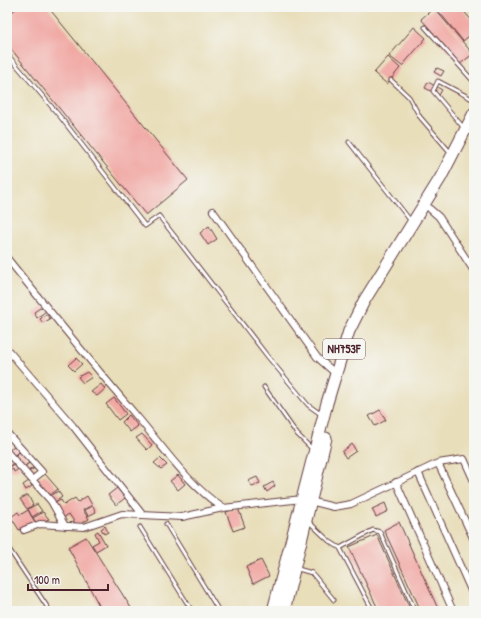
<svg xmlns="http://www.w3.org/2000/svg" width="481" height="618" font-family="'Patrick Hand',sans-serif">
<style>
.building{fill:#f1a9a4}
.lines{fill:none;stroke-linecap:round;stroke-linejoin:round}
.service-casing{stroke:#623c40;stroke-width:5}
.minor-casing{stroke:#623c40;stroke-width:8}
.trunk-casing{stroke:#623c40;stroke-width:13}
.service{stroke:#fff;stroke-width:3}
.minor{stroke:#fff;stroke-width:6}
.trunk{stroke:#fff;stroke-width:11}
.labels{text-anchor:middle;stroke-width:3;stroke-linejoin:round;paint-order:stroke}
.shield{fill:#f6f6f2;stroke:#7e6067;stroke-width:1}
.shield-label{font-size:12px;font-weight:bold;fill:#4a1f2b}
</style>
<rect width="100%" height="100%" fill="#f6f6f2"/>
<filter id="ink" filterUnits="userSpaceOnUse"><feTurbulence type="fractalNoise" baseFrequency=".025" numOctaves="2"/><feDisplacementMap in="SourceGraphic" scale="8" xChannelSelector="R" yChannelSelector="G"/><feConvolveMatrix kernelMatrix="1 2 1 2 8 2 1 2 1" color-interpolation-filters="sRGB"/></filter>
<filter id="wash" filterUnits="userSpaceOnUse"><feTurbulence type="fractalNoise" baseFrequency=".012" numOctaves="4" result="noise"/><feDisplacementMap in="SourceGraphic" scale="16" xChannelSelector="R" yChannelSelector="G"/><feGaussianBlur stdDeviation="0.9" result="paint"/><feColorMatrix in="noise" values="0 0 0 0 0 0 0 0 0 0 0 0 0 0 0 0 0 1.4 0 .05"/><feComposite in="paint" operator="in"/></filter>
<g filter="url(#wash)">
<rect width="100%" height="100%" fill="#e8deba"/>
<g id="blocks">
<path class="building" d="M18,7H48L188,180L146,215L7,44V16Z
M435,7H460L474,23V32L463,41Z
M434,8L473,54L460,64L421,19Z
M414,27L426,38L402,66L389,56Z
M388,57L400,68L387,84L374,73Z
M437,68L444,71L441,76L434,72Z
M428,82L442,90L439,95L425,88Z
M209,226L217,239L208,245L200,233Z
M43,306L46,311L37,318L34,312Z
M46,314L50,319L43,323L40,319Z
M76,358L82,364L74,371L68,365Z
M87,372L92,377L83,383L78,377Z
M101,384L105,389L97,396L91,392Z
M114,398L126,414L118,420L106,404Z
M380,410L386,420L375,426L369,416Z
M129,415L138,426L130,432L122,422Z
M142,434L152,445L147,450L136,438Z
M352,444L356,451L346,458L342,452Z
M15,445L20,451L13,456L8,451Z
M21,451L30,462L23,468L13,457Z
M10,455L15,463L7,467V457Z
M160,458L167,465L161,469L154,463Z
M30,462L34,467L27,472L23,468Z
M17,463L20,468L14,472L13,469L10,471L8,468Z
M35,468L38,472L32,476L28,472Z
M45,474L58,489L49,496L35,481Z
M178,475L185,484L178,490L170,481Z
M257,477L260,483L252,486L248,481Z
M29,481L32,486L26,490L23,485Z
M273,482L275,486L267,492L264,487Z
M117,488L125,498L116,505L108,495Z
M58,491L62,497L55,502L51,496Z
M28,495L33,505L27,509L20,499Z
M87,496L92,505L83,510L89,519L77,526L69,514L63,518L54,503L61,500L64,505L75,498L78,502Z
M385,503L388,511L376,517L372,509Z
M37,504L42,511L32,517L28,509Z
M93,506L96,512L88,516L85,510Z
M238,508L245,527L233,531L226,512Z
M28,510L35,522L28,527L27,525L19,530L11,517L18,512L20,515Z
M43,512L49,519L37,524L33,518Z
M399,522L439,611H421L384,530Z
M105,526L108,532L104,534L101,529Z
M98,531L106,545L96,551L92,545L99,541L95,533Z
M377,535L411,611H379L349,547Z
M86,537L133,611H102L68,547Z
M261,560L269,576L253,584L246,567Z"/>
</g>
</g>
<g filter="url(#ink)">
<use href="#blocks" fill-opacity="0" stroke="#623c40" stroke-width="1"/>
<g class="lines">
<defs>
<path id="service" d="M425,27L474,82
M7,54L62,119L145,226L159,216L268,357L308,405L322,415
M391,80L409,97L420,117L450,152
M463,127L433,91L438,81L474,100
M349,142L410,220
M264,387L297,434L313,450
M7,518V526
M309,522L329,541L340,548L373,611
M166,524L219,611
M140,527L192,611
M7,546L50,611
M340,548L373,530L380,532L415,611
M298,569L312,573L334,600"/>
<path id="minor" d="M430,209L439,217L474,271
M213,211L317,357L336,374
M7,258C51,313 95,367 140,420C166,451 189,485 223,508
M7,349L73,426L142,514
M7,433L42,472L32,480
M7,452L51,501L65,526
M438,463L474,540
M418,472L474,597
M396,482L453,611
M310,501L334,507L351,504L438,463L464,459L474,481
M24,530L40,524L84,527L122,514L182,517L223,508L302,499"/>
<path id="trunk" d="M273,611L327,403L349,331L364,301L441,177L474,113
M284,611L326,438"/>
</defs>
<use href="#service" class="service-casing"/>
<use href="#minor" class="minor-casing"/>
<use href="#trunk" class="trunk-casing"/>
<use href="#service" class="service"/>
<use href="#minor" class="minor"/>
<use href="#trunk" class="trunk"/>
</g>
</g>
<g class="labels">
<rect class="shield" x="323" y="339" width="42" height="20" rx="3"/>
<g class="shield-label">
<text x="344" y="353">NH753F</text>
</g>
</g>
<rect width="481" height="618" fill="none" stroke="#f6f6f2" stroke-width="24"/>
<path d="M28 584v6h80v-6" fill="none" stroke="#4a1f2b" stroke-width="2"/>
<text x="34" y="584" font-size="12" fill="#4a1f2b" stroke="#f6f6f2" stroke-width="3" paint-order="stroke">100 m</text>
</svg>
